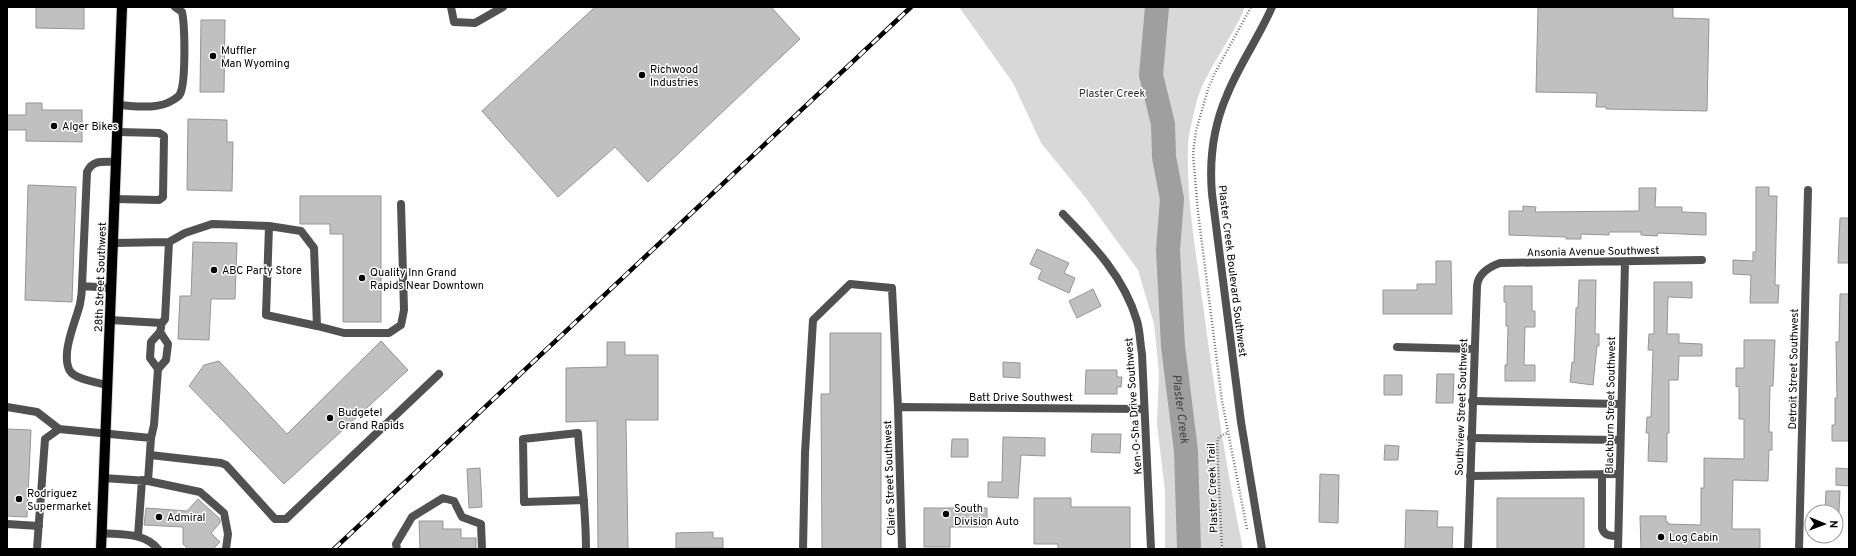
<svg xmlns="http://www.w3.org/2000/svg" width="1856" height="556" font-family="Overpass,sans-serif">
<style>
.green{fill:#d8d8d8}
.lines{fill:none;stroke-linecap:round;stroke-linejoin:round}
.river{stroke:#9f9f9f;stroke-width:24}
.building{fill:#c0c0c0;stroke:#959595}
.primary-casing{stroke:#dbdbdb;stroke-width:12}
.path{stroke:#737373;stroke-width:2.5;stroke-dasharray:1 2;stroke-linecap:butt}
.lane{stroke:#515151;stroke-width:8}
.street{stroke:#515151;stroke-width:8}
.primary{stroke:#000;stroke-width:10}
.rail-casing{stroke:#000;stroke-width:4.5}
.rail{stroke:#fff;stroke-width:3;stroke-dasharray:9;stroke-linecap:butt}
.poi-dot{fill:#000;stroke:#fff;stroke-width:1.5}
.labels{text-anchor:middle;stroke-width:3;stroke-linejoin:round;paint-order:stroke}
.poi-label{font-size:11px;fill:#000;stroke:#fff;text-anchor:start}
.park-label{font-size:11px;fill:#2f2f2f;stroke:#fff}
.street-label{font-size:11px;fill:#000;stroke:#fff}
.water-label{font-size:12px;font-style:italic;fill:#404040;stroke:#fff}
</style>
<rect width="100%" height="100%" fill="#fff"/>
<path class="green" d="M959,7H1245C1233,38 1204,72 1196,104C1193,117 1189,132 1188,145C1186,198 1196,252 1203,305C1214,387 1226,467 1243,549H1165V491L1157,424L1159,373L1154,324L1138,270L1085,197L1041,143L1013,83Z"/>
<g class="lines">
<path class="river" id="s1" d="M1157,7L1151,75L1163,124L1164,157L1172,199L1168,250L1173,346L1186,451L1189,549"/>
</g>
<path class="building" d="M36,7H84V29L36,28Z
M595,7H771L800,39L648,182L615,147L558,197L482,111Z
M1538,7H1673V18L1709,19L1707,111L1606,109V107H1596L1597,93L1536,92Z
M201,20H225L224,92H200Z
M26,103H42V110H82V142L26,141V130H7V115H26Z
M188,119L227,120V142H233L232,191L187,190Z
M28,185L76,187L72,302L25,300Z
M1756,187H1769V196H1777L1775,285H1779L1778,303H1750L1751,275L1733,274V260L1753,261V252H1756Z
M1639,188H1656L1655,207H1682V212L1706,213V235L1658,233L1657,236L1641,235V232H1609V235L1581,234V239H1566V237L1509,235V211H1523V206L1536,207L1535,212L1639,211Z
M300,196H381V322H343V234H330V224H300Z
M1840,218H1849V263H1838Z
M193,242L237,243L235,299H211L209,340L178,339L180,296H191Z
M1037,249L1069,263L1064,273L1075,278L1069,293L1038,279L1042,270L1030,264Z
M1436,261H1451L1452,314H1383V290H1417V284H1436Z
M1579,280H1596L1595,334H1599V346H1597L1593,385L1570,382L1572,362L1574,363L1576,308H1578Z
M1654,282H1692V298L1668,297L1667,334H1679V343L1702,344V356H1679L1678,380H1669V433H1667V462L1648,461L1649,433H1646L1647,417H1651L1653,350H1648L1649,334H1654Z
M1504,286H1532V311H1535V327H1525L1524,365H1535V381H1505V365H1507L1508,326H1506V302H1504Z
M1093,289L1101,306L1077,318L1069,301Z
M1840,294H1849V441H1832V425H1835V398H1837L1836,342H1839Z
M830,333H881V549H822L821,394H830Z
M1744,340H1775L1773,386H1770L1769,432H1772V450H1769L1768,481L1733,480L1732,529H1760V549H1641L1640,516H1666V522H1668V524L1701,525V488H1704V458L1744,459V419H1739V386L1736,387V368H1744Z
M381,341L408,370L284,484L189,386L204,365L219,361L287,434Z
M607,342H625V355H658V420H626L628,549H598L597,421L566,422V368L607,367Z
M1003,362L1020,363V378L1003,377Z
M1086,370H1117V377H1122L1121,387H1117V394H1085Z
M1437,374H1454L1453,403H1436Z
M1384,375H1402V395H1384Z
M7,429L31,430L27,517L7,516Z
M1092,434H1121L1120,453L1091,452Z
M1003,437L1045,438V456L1021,455L1018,498L988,497V482H1002Z
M952,439H968V457H951Z
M1385,445L1399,446L1398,460H1384Z
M480,468L482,507L469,508L467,469Z
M1836,468L1849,469V486L1836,485Z
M1320,474L1339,475L1338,523L1319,522Z
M1826,491H1840L1839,512L1825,511Z
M1034,498H1071V507H1130V549H1058V544H1034Z
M1497,498H1584V549H1497Z
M198,499L220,519V523L211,533L220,542L213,549H188L183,544V527L144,525L146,508L187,511Z
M924,508H987V527H950V547H924Z
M1406,510L1438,511L1437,527H1453L1452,549H1405Z
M419,521H443V529H461V538H476V549H420Z
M713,532V538H723V548H676V533Z"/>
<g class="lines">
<defs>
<path id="primary" d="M101,549L122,7"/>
</defs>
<use href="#primary" class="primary-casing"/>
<path class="path" d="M1247,529L1222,401L1198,212L1193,154L1196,131L1208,89L1215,73L1251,7
M1222,549L1217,443L1219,437L1227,433"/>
<path class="lane" d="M451,7L454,22L475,23L503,7
M119,105C136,106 158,110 173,100C175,99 179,96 180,94C186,83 185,26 182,12L175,7
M115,199L159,200L163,197L164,136L159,133L118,132
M269,226L266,315L317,326
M114,243L169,242L185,233L212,224L269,226L301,231L314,248L317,326L344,333H389L401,325L404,310L401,204
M82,286L112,288
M110,320L162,323L165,319L169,242
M158,369L150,358L151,342L160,332L161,328
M107,385C97,382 76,380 70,371C60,354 76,321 80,304C81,299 82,292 82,286L87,172C93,159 104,162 117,162
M1472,401L1620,404
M7,407L37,412L59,429L151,438L154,425L158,369L166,360L168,344L160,332
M1471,438L1620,440
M150,455L221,463L226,465L275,519H286L439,374
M1602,474V528C1604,536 1611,536 1618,536
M1470,476L1619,474
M103,478L148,481L200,492L224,513L228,534L226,549
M148,481L151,438
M584,500L524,502L523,439L578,433C581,472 586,510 586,549
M7,524L39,526
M101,533C121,535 144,532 158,549
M138,536L142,480
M37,549L45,439L59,429
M397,549L396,544L412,517L443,498L454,501L462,517L481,524L482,549
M803,549L805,453L813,320L850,284L892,288L898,407"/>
<path class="street" d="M1063,214C1094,246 1124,277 1137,321C1140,331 1140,343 1142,354L1151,549
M1397,347L1474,349
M902,549L898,407L1143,409
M1262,549L1241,422L1212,194C1209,159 1213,127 1227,95C1239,65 1259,37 1272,7
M1468,549L1477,286C1478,273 1489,267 1500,263L1702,260
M1618,549L1625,262
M1799,549L1808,190"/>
<use href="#primary" class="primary"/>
<defs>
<path id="rail" d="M334,549L911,7"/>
</defs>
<use href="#rail" class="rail-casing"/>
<use href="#rail" class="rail"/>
</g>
<g class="poi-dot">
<circle cx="213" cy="56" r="4"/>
<circle cx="642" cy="75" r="4"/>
<circle cx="54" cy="126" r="4"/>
<circle cx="214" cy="270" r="4"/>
<circle cx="362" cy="278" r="4"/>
<circle cx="330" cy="418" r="4"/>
<circle cx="19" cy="499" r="4"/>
<circle cx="946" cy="514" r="4"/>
<circle cx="159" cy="517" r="4"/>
<circle cx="1661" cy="537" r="4"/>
</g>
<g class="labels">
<g class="poi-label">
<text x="221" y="54">Muffler<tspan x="221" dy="13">Man Wyoming</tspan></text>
<text x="650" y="73">Richwood<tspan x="650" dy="13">Industries</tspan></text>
<text x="62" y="130">Alger Bikes</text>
<text x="222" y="274">ABC Party Store</text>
<text x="370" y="276">Quality Inn Grand<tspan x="370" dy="13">Rapids Near Downtown</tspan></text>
<text x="338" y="416">Budgetel<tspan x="338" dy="13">Grand Rapids</tspan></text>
<text x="27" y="497">Rodriguez<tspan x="27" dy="13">Supermarket</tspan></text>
<text x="954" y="512">South<tspan x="954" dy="13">Division Auto</tspan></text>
<text x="167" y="521">Admiral</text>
<text x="1669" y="541">Log Cabin</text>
</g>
<g class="park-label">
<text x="1112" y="97">Plaster Creek</text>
</g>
<g class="street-label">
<text transform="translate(1593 251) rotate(-1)" y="4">Ansonia Avenue Southwest</text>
<text transform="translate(1233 271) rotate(83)" y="4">Plaster Creek Boulevard Southwest</text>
<text transform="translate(100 277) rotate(-88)" y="4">28th Street Southwest</text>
<text transform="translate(1793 369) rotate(-89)" y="4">Detroit Street Southwest</text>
<text x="1021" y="401">Batt Drive Southwest</text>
<text transform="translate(1610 405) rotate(-89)" y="4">Blackburn Street Southwest</text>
<text transform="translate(1133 406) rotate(-94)" y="4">Ken-O-Sha Drive Southwest</text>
<text transform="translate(1461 407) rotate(-88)" y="4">Southview Street Southwest</text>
<text transform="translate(889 478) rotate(-92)" y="4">Claire Street Southwest</text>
<text transform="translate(1212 488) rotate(-92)" y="4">Plaster Creek Trail</text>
</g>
<g class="water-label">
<text dy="4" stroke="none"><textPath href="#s1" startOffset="405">Plaster Creek</textPath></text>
</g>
</g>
<rect width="1856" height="556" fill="none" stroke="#000000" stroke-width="16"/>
<g transform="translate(1824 524) rotate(91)"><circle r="19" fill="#ffffff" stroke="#999999"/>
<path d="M0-3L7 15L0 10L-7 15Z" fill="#000000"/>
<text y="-6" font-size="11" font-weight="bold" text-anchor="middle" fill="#000000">N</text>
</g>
</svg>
